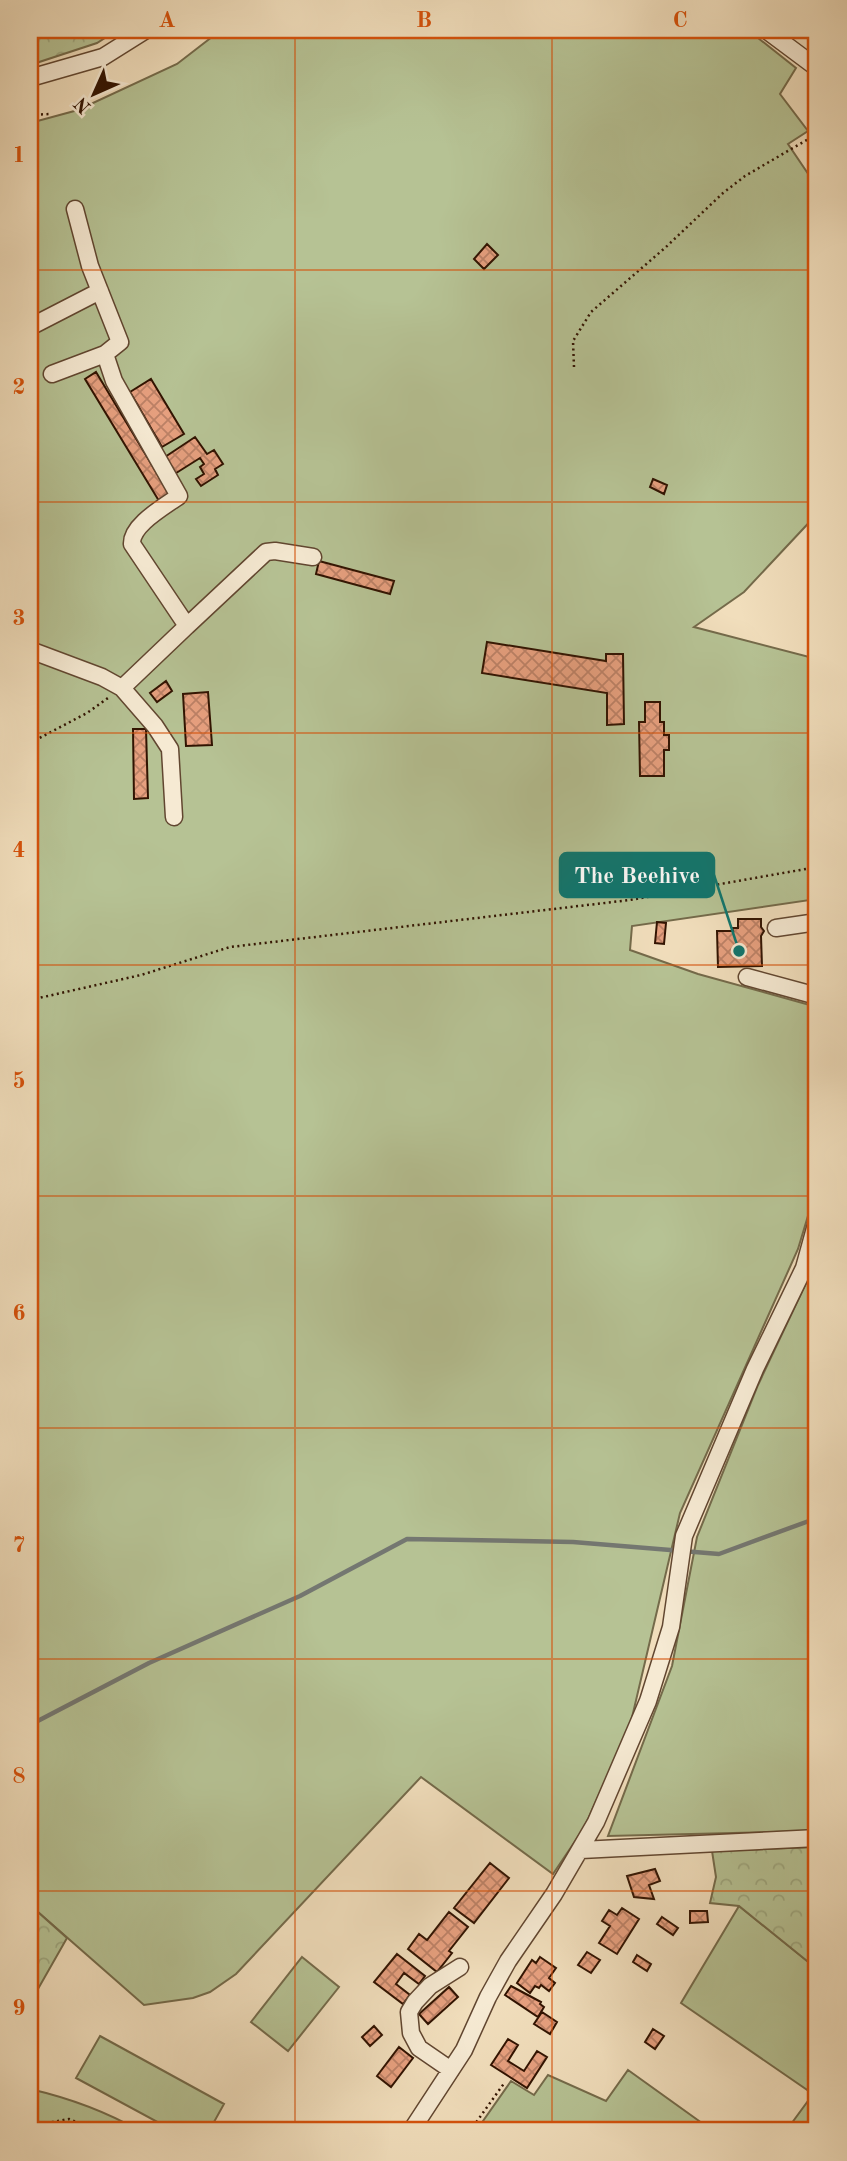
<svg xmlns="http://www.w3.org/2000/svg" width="847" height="2161" font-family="'Old Standard TT',serif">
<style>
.grass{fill:#b6c294;stroke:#746a4a;stroke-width:2}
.forest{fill:url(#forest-crowns);stroke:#746a4a;stroke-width:2}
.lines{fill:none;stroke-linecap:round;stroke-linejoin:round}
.stream{stroke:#747771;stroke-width:4.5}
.building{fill:url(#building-cross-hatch);stroke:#311301;stroke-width:2}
.minor-casing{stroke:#614630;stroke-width:19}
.path{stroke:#311301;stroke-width:2.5;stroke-dasharray:2 3.5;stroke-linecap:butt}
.minor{stroke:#f6ead3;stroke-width:16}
.grid{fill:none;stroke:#d6520b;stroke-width:2;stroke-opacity:0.55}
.leader{fill:none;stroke:#0f766e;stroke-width:2.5}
.callout-dot{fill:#0f766e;stroke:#f6ead3;stroke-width:2.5}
.callout{fill:#0f766e;stroke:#0f766e;stroke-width:2.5}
.callout-label{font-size:23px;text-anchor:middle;font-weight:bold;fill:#fff}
.neatline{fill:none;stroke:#d6520b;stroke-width:2.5}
.grid-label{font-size:23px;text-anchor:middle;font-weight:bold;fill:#d6520b}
</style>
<defs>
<pattern id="forest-crowns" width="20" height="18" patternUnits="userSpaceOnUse" patternTransform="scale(1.75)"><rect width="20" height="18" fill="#b6c294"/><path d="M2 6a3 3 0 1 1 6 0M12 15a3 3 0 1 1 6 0" fill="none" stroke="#9da67e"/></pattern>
<pattern id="building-cross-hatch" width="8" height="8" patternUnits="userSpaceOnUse" patternTransform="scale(1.75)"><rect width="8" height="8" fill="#e7a07f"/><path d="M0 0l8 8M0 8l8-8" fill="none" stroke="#bc8166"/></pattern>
</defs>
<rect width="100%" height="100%" fill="#f1debc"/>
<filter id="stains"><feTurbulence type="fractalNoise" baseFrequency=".00286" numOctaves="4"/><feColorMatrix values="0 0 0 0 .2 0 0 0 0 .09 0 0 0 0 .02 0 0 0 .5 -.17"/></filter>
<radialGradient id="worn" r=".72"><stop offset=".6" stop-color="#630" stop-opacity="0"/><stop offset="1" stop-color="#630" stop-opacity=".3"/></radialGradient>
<path class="grass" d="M221,30H748L796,68L780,94L808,131L788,144L817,187V514L744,592L694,627L817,659V899L632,926L630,950L698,974L817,1007V1186L798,1249L680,1513L630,1726L584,1828L553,1874L421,1777L236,1974L210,1992L193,1998L144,2005L30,1905V123L78,110L177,64Z
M817,1260V1831L608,1836L672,1666L697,1537L758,1385Z
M739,1906L817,1969V2131H786L813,2094L681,2003Z
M302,1957L339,1987L288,2051L251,2022Z
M100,2036L224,2104L209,2131H174L76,2078Z
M628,2070L713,2131H476L511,2081L534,2095L548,2075L606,2101Z
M30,2089C69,2098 105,2111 140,2131H30Z"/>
<path class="forest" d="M30,30H117L97,43L30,65Z
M817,1847V1969L739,1906L710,1903L716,1877L712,1851Z
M30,1905L67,1938L30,2003Z"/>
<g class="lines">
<path class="stream" d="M30,1725L149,1663L300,1596L407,1539L573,1542L719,1554L817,1518"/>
</g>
<path class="building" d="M487,244L498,255L484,269L474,259Z
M96,372L170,495L159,501L85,379Z
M151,379L184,434L162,447L130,392Z
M195,437L207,454L214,450L223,464L215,469L218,475L201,486L196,479L204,474L200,467L204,464L200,458L173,475L162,459Z
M653,479L667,485L664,494L650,487Z
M319,561L394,581L390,594L316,574Z
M487,642L606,661V654H623L624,724L607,725V693L482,673Z
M166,681L172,691L157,702L150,693Z
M208,692L212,745L186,746L183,694Z
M645,702H660V722H664V735H669V750H664V776H640L639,722H645Z
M133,729H146L148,798L134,799Z
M738,919H761V927L764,931L761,936L762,966L718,967L717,931H733L732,928H738Z
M657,922L666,923L664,944L655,943Z
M490,1863L509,1878L474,1923L454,1908Z
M655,1869L660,1881L649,1885L654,1899L634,1897L627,1876Z
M622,1908L639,1919L617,1954L599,1943L610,1926L602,1921L609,1910L617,1915Z
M690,1911H707L708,1922L690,1923Z
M449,1912L468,1927L449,1951L452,1953L437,1972L408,1949L419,1934L427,1940Z
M662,1917L678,1928L673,1935L657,1924Z
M587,1952L600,1960L591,1973L578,1965Z
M397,1954L425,1976L419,1984L404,1973L396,1984L410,1995L403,2004L374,1982Z
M637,1955L651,1964L647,1971L633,1962Z
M540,1957L556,1968L549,1978L555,1983L549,1991L541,1985L539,1988L535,1986L530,1993L517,1983L532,1960L536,1963Z
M511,1986L541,2002L540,2004L544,2007L538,2017L505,1995Z
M449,1987L458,1997L428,2024L419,2014Z
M542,2012L557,2022L550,2034L534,2024Z
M374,2026L382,2035L370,2046L362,2037Z
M653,2029L664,2036L655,2049L645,2042Z
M508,2039L518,2045L508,2061L524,2071L537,2051L547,2057L527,2088L491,2065Z
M399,2047L413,2058L391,2087L377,2076Z"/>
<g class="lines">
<defs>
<path id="minor" d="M766,30L817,68
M30,78L103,57L146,30
M75,209L90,266L120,342L105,354L114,381L179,496C164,507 131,525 132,544L187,626L122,688
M30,327L100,291
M52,374L105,354
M187,626L266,552L275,551L313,557
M30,650L102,677L122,688L155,726L170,749L174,817
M776,928L817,922
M747,977L817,996
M581,1850L817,1838
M451,2070L419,2048L411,2033L409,2012L415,2002L430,1986L460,1967
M411,2131L464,2050L488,1997L508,1961L554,1894L596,1822L648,1701L671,1627L684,1536L755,1369L804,1268L817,1221"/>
</defs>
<use href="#minor" class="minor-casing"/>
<path class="path" d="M30,115L49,114
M574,367L573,341L591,312L666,247L723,193L745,176L817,134
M30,743L87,713L108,698
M30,1000L141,975L230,947L630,900L817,867
M30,2126L69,2119L100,2131
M470,2131L505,2082"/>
<use href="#minor" class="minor"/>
</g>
<path class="grid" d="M295,30V2131M552,30V2131M30,270H817M30,502H817M30,733H817M30,965H817M30,1196H817M30,1428H817M30,1659H817M30,1891H817"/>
<path class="leader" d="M739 951L714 875"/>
<circle class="callout-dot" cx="739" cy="951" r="7"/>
<rect class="callout" x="560" y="853" width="154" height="44" rx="7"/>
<g class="callout-label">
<text x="637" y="883">The Beehive</text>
</g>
<rect width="847" height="2161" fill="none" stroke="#f1debc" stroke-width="77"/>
<g transform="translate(94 94) rotate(225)" stroke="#f6ead3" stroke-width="5" paint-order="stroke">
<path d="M0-5L12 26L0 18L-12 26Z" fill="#311301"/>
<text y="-10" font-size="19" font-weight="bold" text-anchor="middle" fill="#311301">N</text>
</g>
<rect x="38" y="38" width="770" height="2084" class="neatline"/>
<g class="grid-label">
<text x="167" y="27">A</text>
<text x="424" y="27">B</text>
<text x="680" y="27">C</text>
<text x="19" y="162">1</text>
<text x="19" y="394">2</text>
<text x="19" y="625">3</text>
<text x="19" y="857">4</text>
<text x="19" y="1088">5</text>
<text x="19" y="1320">6</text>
<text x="19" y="1552">7</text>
<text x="19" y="1783">8</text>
<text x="19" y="2015">9</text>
</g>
<rect width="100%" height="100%" filter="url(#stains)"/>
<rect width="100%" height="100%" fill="url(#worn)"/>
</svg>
